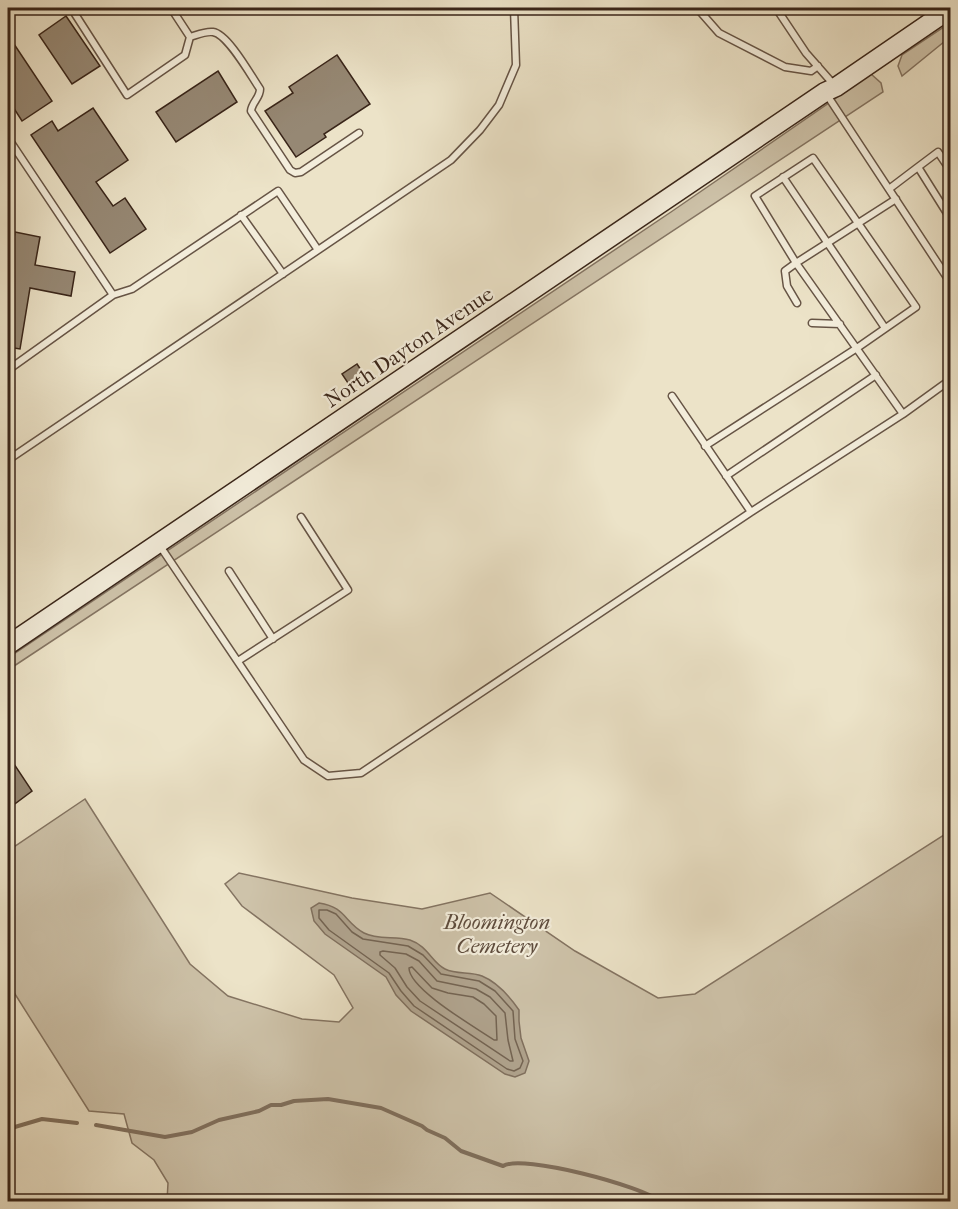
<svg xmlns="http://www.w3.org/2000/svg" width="958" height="1209" font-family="'IM FELL French Canon',serif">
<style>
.green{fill:#cec3aa;stroke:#847462;stroke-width:1.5}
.water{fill:#afa28c;stroke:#80705e;stroke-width:1.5}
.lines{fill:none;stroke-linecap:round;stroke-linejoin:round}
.shore{stroke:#746452;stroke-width:1.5}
.stream{stroke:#80705e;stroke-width:4}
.building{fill:#968874;stroke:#392519;stroke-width:1.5}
.lane-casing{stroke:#665445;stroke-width:9}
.secondary-casing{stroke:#392519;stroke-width:21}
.lane{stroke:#f3eddb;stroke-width:6}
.secondary{stroke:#f3eddb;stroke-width:18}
.labels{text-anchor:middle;stroke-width:4.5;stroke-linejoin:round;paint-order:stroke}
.street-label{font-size:21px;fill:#392519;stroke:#f3eddb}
.park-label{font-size:21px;font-style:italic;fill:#5e4c3d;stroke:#f3eddb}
</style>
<rect width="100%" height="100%" fill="#ece3c8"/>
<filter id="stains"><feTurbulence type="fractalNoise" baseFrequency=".00333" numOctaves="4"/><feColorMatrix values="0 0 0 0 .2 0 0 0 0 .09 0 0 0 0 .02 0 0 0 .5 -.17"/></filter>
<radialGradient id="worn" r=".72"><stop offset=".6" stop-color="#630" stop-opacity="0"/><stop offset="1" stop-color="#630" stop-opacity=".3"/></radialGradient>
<path class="green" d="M950,23V37L902,76L898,66L902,55Z
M871,74L881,83L883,92L8,670V658L671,212Z
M85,799L190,964L228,996L302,1019L339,1022L353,1008L334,975L242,906L225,884L239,873L352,898L422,909L490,893L575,951L658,998L695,994L950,831V1201H167L168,1183L154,1160L132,1143L124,1114L89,1111L8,983V851Z"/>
<path class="water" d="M319,903C346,907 344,922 364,933C377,940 395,936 410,940C428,946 432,963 445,969C457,975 470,971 482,976C497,982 510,997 519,1010V1021L521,1038L529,1061L525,1073L515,1077L505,1074L411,1011L396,995L386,977L325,934L314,921L311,908Z"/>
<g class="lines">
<path class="shore" d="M319,910H327L336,914L352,932L363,939L408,946L423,955L441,974L479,981L495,991L513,1011L515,1039L523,1061L520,1068L514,1071L507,1069L414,1006L401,991L389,973L329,930L319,918Z
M383,951L406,954L419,961L437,981L476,989L490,997L505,1013L508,1040L513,1061H510L420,1001L407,987L395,968L380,955V952Z
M412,967L432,988L448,993L473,997L484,1004L496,1016L497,1040H494C475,1027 409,989 409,968Z"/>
<path class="stream" d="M96,1125L165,1137L192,1132L219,1120L259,1111L271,1105H281L294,1101L328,1099L381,1108L422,1126L427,1130L445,1138L461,1151L503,1166C522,1154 643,1186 661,1202
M8,1129L42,1119L77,1123"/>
</g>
<path class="building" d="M66,16L100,66L72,84L39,35Z
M8,35L52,101L22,121L8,99Z
M337,55L370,104L324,134L326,137L296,157L265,111L293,93L289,87Z
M218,71L237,102L176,142L156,112Z
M93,108L128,160L96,182L113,206L125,198L146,229L110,253L31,135L52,121L58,131Z
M15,232L40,237L35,265L75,272L71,296L30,288L20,349L8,347V249L12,250Z
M357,364L363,373L348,383L342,374Z
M8,755L32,791L8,809Z"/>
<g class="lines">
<defs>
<path id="lane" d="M84,8L75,14L127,95L185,55L190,37L171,8
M697,8L719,33L785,67L811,71L818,66
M776,8L806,53L835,86
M190,37C197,35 205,31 213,32C228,34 251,76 260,89C260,98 252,102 251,111L290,170L295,173L301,172L359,133
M827,95L950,282
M8,138L113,295
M918,167L938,152L950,170
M783,177L885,328
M889,189L918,167L950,218
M241,215L283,274
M812,323L840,324
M8,370L113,295L132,289L278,191L318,250
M672,396L751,512
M903,414L950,380
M705,446L857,348L916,307L813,158L755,196L796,263L785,271L787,286L797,303
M8,460L451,160L480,130L499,105L516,65L514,8
M726,476L876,375
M160,546L304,760L328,776L361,773L751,512L903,414L796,263L896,199
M229,571L273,639
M238,661L348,590L301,517"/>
<path id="secondary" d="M8,645L825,92L836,87L950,9"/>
</defs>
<use href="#lane" class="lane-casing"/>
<use href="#secondary" class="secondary-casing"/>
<use href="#lane" class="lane"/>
<use href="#secondary" class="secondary"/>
</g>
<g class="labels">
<g class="street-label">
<text transform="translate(409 347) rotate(-34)" y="7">North Dayton Avenue</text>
</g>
<g class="park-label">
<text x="497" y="929">Bloomington<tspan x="497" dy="24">Cemetery</tspan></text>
</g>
</g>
<rect width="958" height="1209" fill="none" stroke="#ece3c8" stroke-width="30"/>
<rect x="9" y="9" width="940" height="1191" fill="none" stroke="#392519" stroke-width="3"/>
<rect x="15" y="15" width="928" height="1179" fill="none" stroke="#392519" stroke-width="1.5"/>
<rect width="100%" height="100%" filter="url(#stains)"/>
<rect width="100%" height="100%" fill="url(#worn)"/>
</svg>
